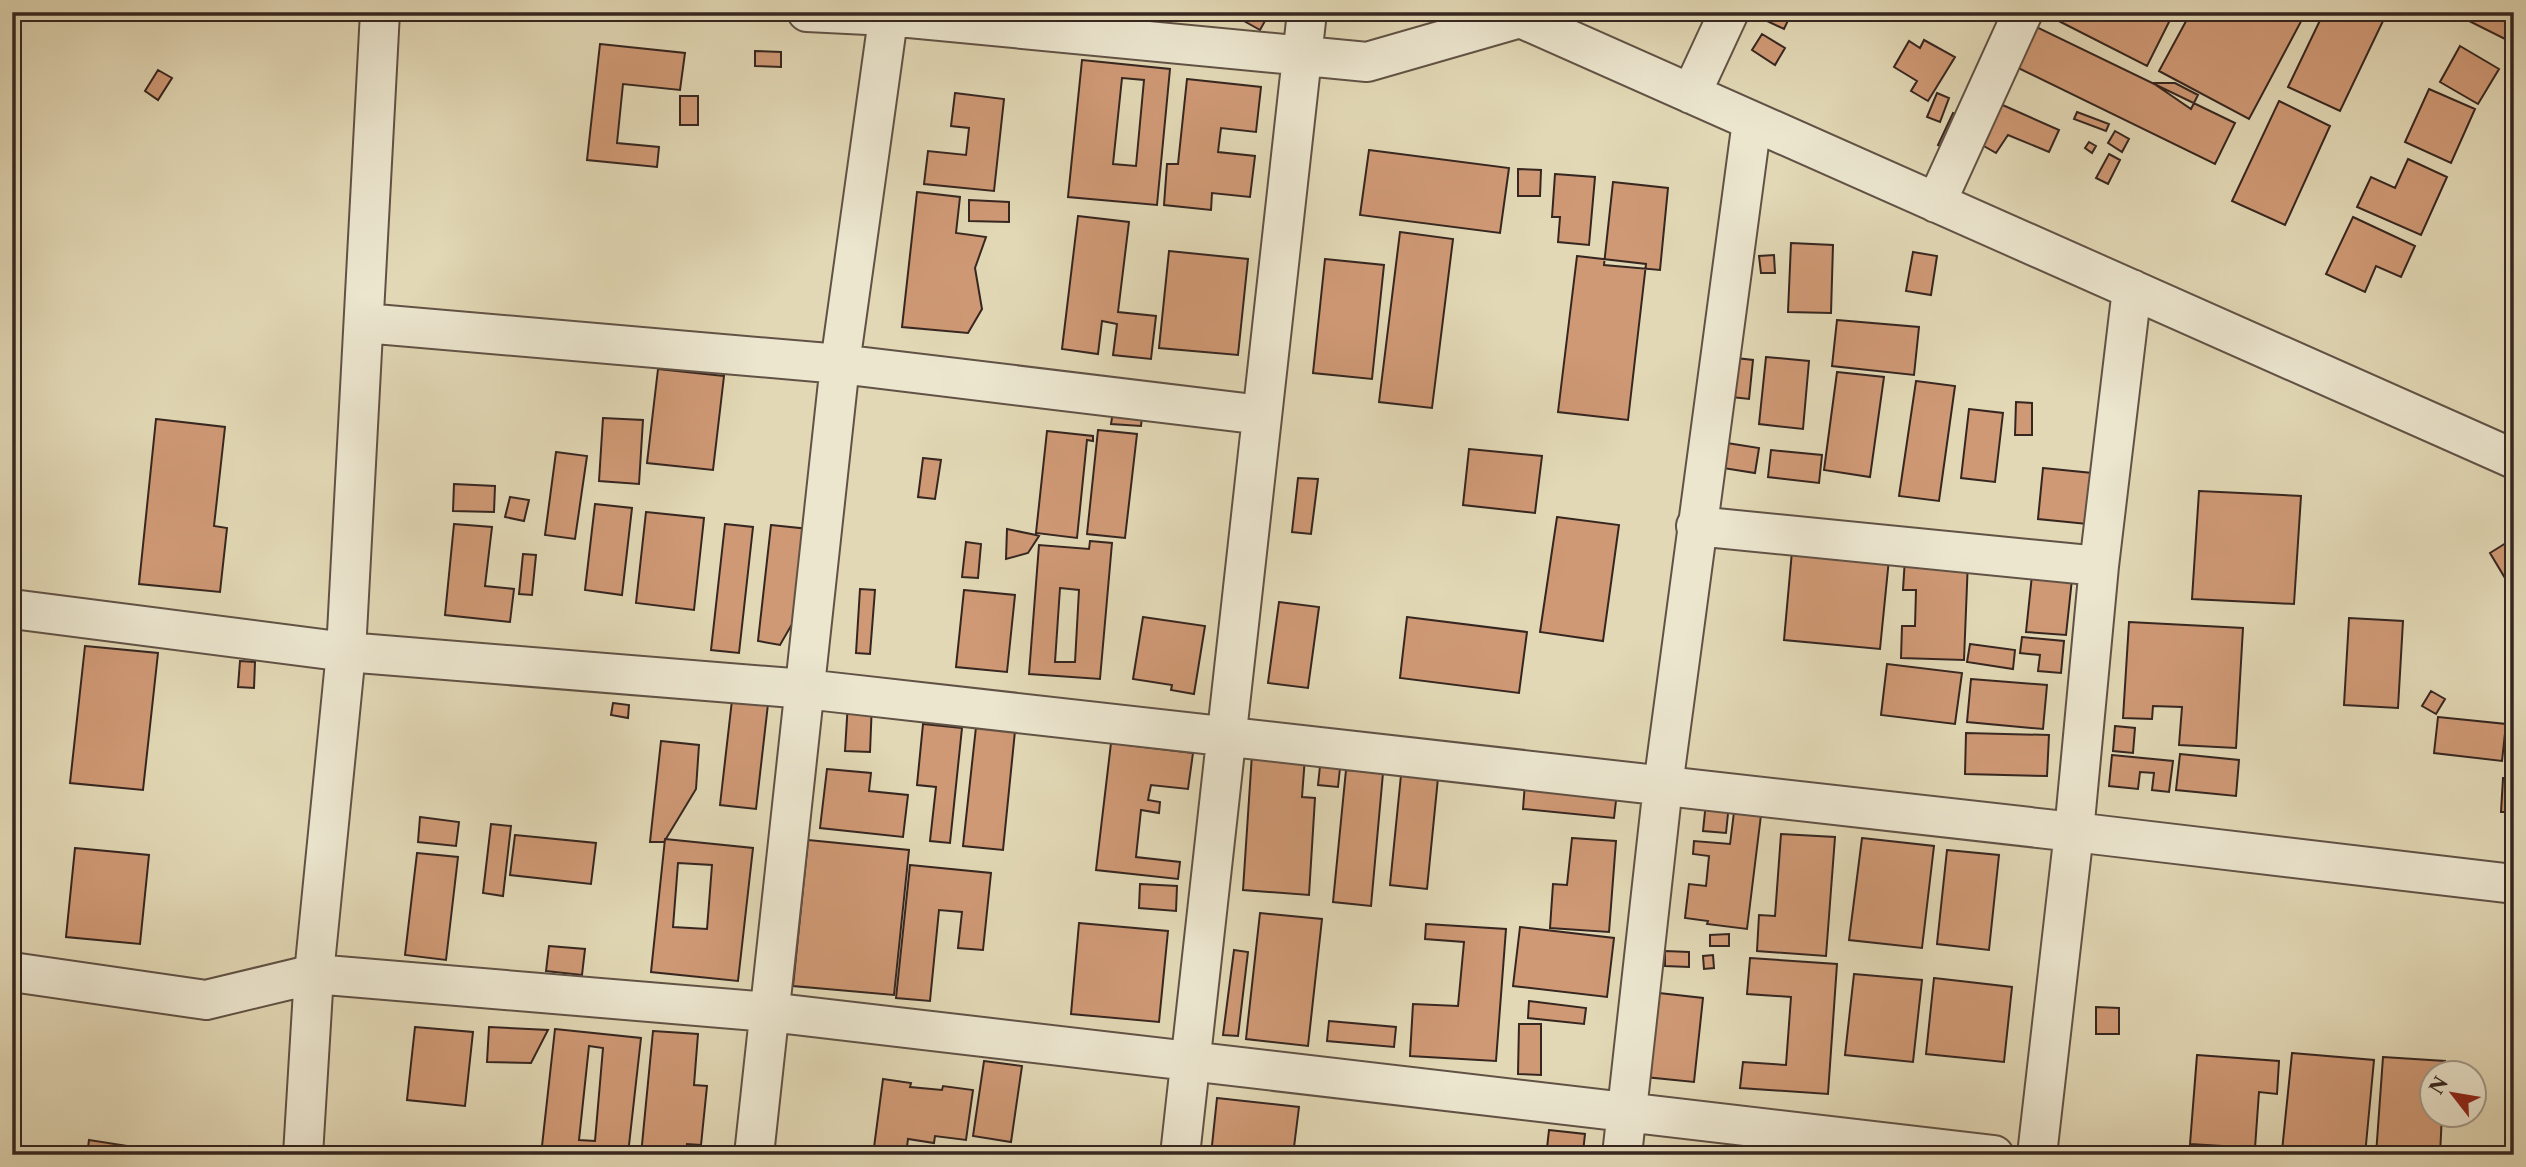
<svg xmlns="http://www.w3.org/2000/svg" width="2526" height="1167" font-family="'Libre Caslon Text',serif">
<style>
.building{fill:#cf9975;stroke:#362620;stroke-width:2;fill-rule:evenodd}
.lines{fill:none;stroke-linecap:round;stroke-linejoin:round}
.minor-casing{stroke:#615245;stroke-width:42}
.minor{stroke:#ece6cf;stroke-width:38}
</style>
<rect width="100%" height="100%" fill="#e2d8b5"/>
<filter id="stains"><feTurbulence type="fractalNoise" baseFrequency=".00286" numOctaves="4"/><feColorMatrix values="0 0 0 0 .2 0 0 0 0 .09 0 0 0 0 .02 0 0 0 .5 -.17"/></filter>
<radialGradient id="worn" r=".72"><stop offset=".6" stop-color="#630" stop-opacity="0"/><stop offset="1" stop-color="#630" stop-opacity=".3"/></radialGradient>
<path class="building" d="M1228,12H1270L1260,30Z
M1771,12H1792L1784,29L1767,21Z
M2041,12H2174L2147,66Z
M2191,12H2306L2249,119L2159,71Z
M2324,12H2363L2383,21L2340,111L2288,87Z
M2458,12H2514V38L2511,42L2457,15Z
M2030,24L2235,123L2215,164L2010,64Z
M1762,34L1785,48L1775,65L1752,50Z
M1924,40L1955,57L1928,101L1911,91L1917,81L1894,67L1909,41L1920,48Z
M600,44L685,53L680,90L623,84L617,143L659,147L657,167L587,160Z
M2460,46L2499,69L2478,104L2440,82Z
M755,51L781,52V67L755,66Z
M1082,60L1170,69L1157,205L1068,197ZM1122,78L1144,80L1136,166L1113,164Z
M158,70L172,78L158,100L145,91Z
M1187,79L1261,87L1256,132L1221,128L1218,152L1255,156L1250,197L1212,193L1211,210L1164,205L1167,164H1178Z
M2153,83H2175L2198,95L2191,109Z
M2429,89L2475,109L2451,163L2405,142Z
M955,93L1004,99L994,191L924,184L928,151L966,155L969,128L951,126Z
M1937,93L1949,98L1940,122L1927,117Z
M680,96H698V125H680Z
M2279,101L2330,126L2285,225L2232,201Z
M1998,103L2059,130L2049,152L2008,135L1996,153L1975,141Z
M2077,112L2109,124L2106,131L2074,119Z
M1953,113L1964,118L1948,150L1938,145Z
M2115,131L2129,139L2122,152L2108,143Z
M2089,142L2096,146L2092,153L2085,148Z
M1369,150L1509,168L1500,233L1360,215Z
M2109,154L2120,160L2108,184L2096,178Z
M2408,159L2447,177L2421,235L2357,207L2371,177L2395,188Z
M1518,169L1541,170L1540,196H1518Z
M1555,174L1595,177L1589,245L1558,242L1560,217H1552Z
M1613,182L1668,188L1660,270L1604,265Z
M917,192L960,197L956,233L986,237L975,268L982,309L968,333L902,327Z
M969,200L1009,202V222L969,221Z
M1078,216L1129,222L1118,312L1156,316L1151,359L1113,355L1117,324L1102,321L1098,354L1062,349Z
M2353,217L2415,246L2401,277L2376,266L2365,292L2326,274Z
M1400,232L1453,239L1432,408L1379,402Z
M1791,243L1833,245L1831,313L1788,312Z
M1169,251L1248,259L1238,355L1159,348Z
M1913,252L1937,256L1931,295L1906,291Z
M1774,255L1775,273H1761L1759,256Z
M1577,256L1646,264L1628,420L1558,412Z
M1325,259L1384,265L1372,379L1313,373Z
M1837,320L1919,327L1914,375L1832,366Z
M1727,357L1753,360L1749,399L1723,396Z
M1766,357L1809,361L1803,429L1759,424Z
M658,369L724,376L713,470L647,463Z
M1837,372L1884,377L1870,477L1824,470Z
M1916,381L1955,386L1939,501L1899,496Z
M2016,402L2032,403V435H2015Z
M1114,405L1143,407L1141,426L1111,424Z
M1969,409L2003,413L1995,482L1961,478Z
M603,418L643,420L639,484L599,481Z
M156,419L225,427L214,526L227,528L220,592L139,584Z
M1098,430L1137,434L1125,538L1087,534Z
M1047,431L1093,436V441L1087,440L1077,538L1036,533Z
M1727,443L1759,448L1755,473L1723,468Z
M1469,449L1542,456L1535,513L1463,505Z
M1771,450L1822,455L1819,483L1768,477Z
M556,452L587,456L575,539L545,535Z
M923,458L941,460L935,499L918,497Z
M2043,468L2102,474L2097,525L2038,519Z
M1298,478L1318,479L1311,534L1292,532Z
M454,484L495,486L494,512L453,511Z
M2199,491L2301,496L2294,604L2192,599Z
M510,497L529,500L524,521L505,517Z
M595,504L632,508L622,595L585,590Z
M646,512L704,518L694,610L636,603Z
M1557,517L1619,525L1603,641L1540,632Z
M454,524L492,527L485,586L514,589L510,622L445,615Z
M725,524L753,527L739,653L711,650Z
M771,525L809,529L799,612L780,645L758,641Z
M1007,529L1036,535L1039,536L1028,553L1006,559Z
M2514,538V586L2511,588L2490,553Z
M1793,540L1890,549L1880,649L1784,640Z
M1090,541L1112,543L1100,679L1029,674L1039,545L1089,549ZM1060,588L1079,590L1075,662H1055Z
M966,542L981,544L978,578L962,577Z
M523,554L536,555L532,595L519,594Z
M1905,558L1968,560L1964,660L1901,658L1902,626H1915L1916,590H1903Z
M2032,575L2072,579L2066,635L2026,632Z
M860,589L875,590L870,654L856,653Z
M964,590L1015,595L1007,672L956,667Z
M1279,602L1319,607L1308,688L1268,683Z
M1143,617L1205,626L1194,694L1171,690L1172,685L1133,679Z
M1407,617L1527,632L1519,693L1400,678Z
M2349,618L2403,621L2398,708L2344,705Z
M2129,622L2243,628L2236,748L2179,745L2182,707L2153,706L2152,719L2123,718Z
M2022,637L2064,641L2061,673L2038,671L2040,655L2020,653Z
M1970,644L2015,650L2013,669L1967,662Z
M85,646L158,653L143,790L70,783Z
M240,661L255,662L254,688L238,687Z
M1887,664L1962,673L1955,724L1881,715Z
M1971,679L2047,685L2043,729L1967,722Z
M2431,691L2445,699L2436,714L2422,706Z
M732,700L768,704L756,809L720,805Z
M848,702L872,703L870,752L845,751Z
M613,703L629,705L628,718L611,715Z
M2438,717L2506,724L2502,761L2434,753Z
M923,724L962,728L950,843L930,841L936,787L917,785Z
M2115,726L2135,728L2133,753L2113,751Z
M976,727L1015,731L1003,850L963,846Z
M1966,733L2049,735L2047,776L1965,774Z
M661,741L699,745L696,789L664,842H650Z
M1111,743L1193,753L1188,789L1151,785L1148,800L1160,802L1159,813L1141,810L1136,857L1180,862L1178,879L1096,870Z
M1252,754L1305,757L1302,797L1315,798L1309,895L1243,890Z
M2180,754L2239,760L2236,796L2176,790Z
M2112,755L2173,761L2169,792L2152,790L2154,773L2140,772L2138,789L2109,786Z
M1320,766L1340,768L1338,787L1318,785Z
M827,769L871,773L869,791L908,795L903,837L820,828Z
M1346,770L1383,773L1371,906L1333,902Z
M1401,775L1438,778L1427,889L1390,885Z
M2503,778L2514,779V812H2501Z
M1525,783L1617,792L1614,818L1523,809Z
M1706,802L1729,804L1726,833L1703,831Z
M1734,812L1761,815L1747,929L1707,924L1708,921L1685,918L1689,884L1706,886L1709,856L1693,854L1694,841L1730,844Z
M420,817L459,822L456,846L418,842Z
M491,824L511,826L503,896L483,893Z
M1781,834L1835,837L1826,956L1757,951L1759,915L1775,916Z
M515,835L596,843L591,884L510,875Z
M1572,838L1616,841L1609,932L1550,928L1553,884L1567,885Z
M1862,838L1934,846L1922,948L1849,940Z
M665,839L753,848L738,981L651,972ZM678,863L712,865L707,929L673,927Z
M808,840L909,850L894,995L793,986Z
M75,848L149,855L140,944L66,937Z
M1947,850L1999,855L1989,950L1937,944Z
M417,853L458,857L446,960L405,955Z
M910,865L991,873L983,950L958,948L962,912L939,910L930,1001L896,998Z
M1140,884L1177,886L1176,911L1139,908Z
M1260,913L1322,919L1308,1046L1246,1039Z
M1079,923L1168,931L1159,1022L1071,1014Z
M1426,924L1506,929L1496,1061L1410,1056L1413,1004L1458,1006L1464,942L1425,939Z
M1520,927L1614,938L1607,997L1513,986Z
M1729,934V946H1710V935Z
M549,946L585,949L582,975L546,971Z
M1234,950L1248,952L1238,1036L1223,1035Z
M1665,951L1689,952V967L1665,966Z
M1713,955L1714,968L1704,969L1703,956Z
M1750,958L1837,964L1828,1094L1740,1088L1743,1062L1786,1065L1791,997L1747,994Z
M1854,974L1922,980L1913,1062L1845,1055Z
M1934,978L2012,987L2004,1062L1926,1054Z
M1659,993L1703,998L1694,1082L1645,1077Z
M1529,1001L1586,1008L1584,1024L1528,1018Z
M2096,1007L2119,1008V1034H2096Z
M1329,1021L1396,1027L1394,1047L1327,1041Z
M1519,1024H1541V1075L1518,1074Z
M415,1027L473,1032L465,1106L407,1100Z
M489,1027L548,1030L531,1063L487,1062Z
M555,1029L641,1038L628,1154L542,1146ZM589,1046L603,1048L595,1141L579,1140Z
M653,1031L698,1034L694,1085L707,1086L701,1145L687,1144L686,1155H641Z
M2292,1053L2374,1060L2365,1155H2324L2282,1151Z
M2197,1055L2279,1061L2277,1094L2259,1092L2255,1148L2190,1144Z
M2383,1057L2445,1061V1072H2432V1114H2442L2440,1155H2376Z
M984,1061L1022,1066L1011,1142L973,1136Z
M883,1079L911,1083L910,1087L942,1090L943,1086L973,1090L966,1140L935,1136L934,1143L908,1139L906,1155H873Z
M1217,1098L1299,1107L1293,1155H1211Z
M1549,1130L1585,1134L1583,1152L1547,1148Z
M89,1140L147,1149L146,1155H87Z"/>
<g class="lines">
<defs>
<path id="minor" d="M807,12L888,16L1367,62L1520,18
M1507,12L2514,459
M1691,94L1729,12
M1936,203L2023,12
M364,323L840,364L1262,415
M1696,526L2099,566
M12,609L346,652L805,689L2074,832L2514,884
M12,972L206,1000L314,974L769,1012L1994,1155
M303,1155L314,974L346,652L380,12
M754,1155L840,364L889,12
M1180,1155L1307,12
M1622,1155L1663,786L1752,121
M2037,1155L2074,832L2099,566L2132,289"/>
</defs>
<use href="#minor" class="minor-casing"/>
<use href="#minor" class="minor"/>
</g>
<rect width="2526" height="1167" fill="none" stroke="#e2d8b5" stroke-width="42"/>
<rect x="14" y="14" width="2498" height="1139" fill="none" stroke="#362620" stroke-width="3.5"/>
<rect x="21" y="21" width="2484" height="1125" fill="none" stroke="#362620" stroke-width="2"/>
<g transform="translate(2453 1094) rotate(301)"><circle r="33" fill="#ece6cf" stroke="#a39989" stroke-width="2"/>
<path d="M0-5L12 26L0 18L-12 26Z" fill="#8f2418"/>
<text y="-10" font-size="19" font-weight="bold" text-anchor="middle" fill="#362620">N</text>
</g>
<rect width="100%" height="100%" filter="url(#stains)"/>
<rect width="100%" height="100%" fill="url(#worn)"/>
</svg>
